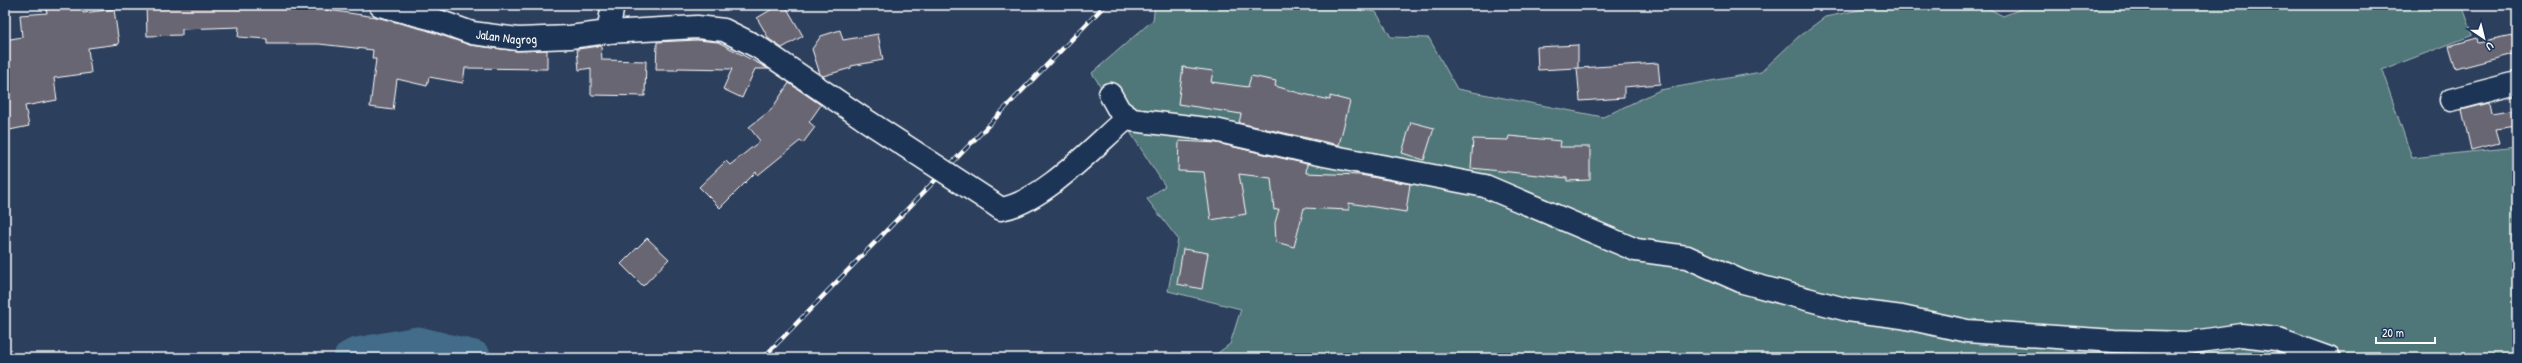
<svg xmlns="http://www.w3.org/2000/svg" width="2522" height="363" font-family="'Patrick Hand',sans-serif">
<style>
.green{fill:#507678;stroke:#a8babc}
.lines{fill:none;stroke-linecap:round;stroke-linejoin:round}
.river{stroke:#426c89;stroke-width:35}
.building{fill:#696673;stroke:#fff}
.minor-casing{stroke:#fff;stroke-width:25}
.minor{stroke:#1d3557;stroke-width:22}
.rail-casing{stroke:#fff;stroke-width:4.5}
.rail{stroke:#1d3557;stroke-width:3;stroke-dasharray:9;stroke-linecap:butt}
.minor-bridge-casing{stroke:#fff;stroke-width:25;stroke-linecap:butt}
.minor-bridge{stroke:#1d3557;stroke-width:22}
.labels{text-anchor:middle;stroke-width:4;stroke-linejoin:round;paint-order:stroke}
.street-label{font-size:13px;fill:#fff;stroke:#1d3557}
</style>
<rect width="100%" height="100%" fill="#2c3f5d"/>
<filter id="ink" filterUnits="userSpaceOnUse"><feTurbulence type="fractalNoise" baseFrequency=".025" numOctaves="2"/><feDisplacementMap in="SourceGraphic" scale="8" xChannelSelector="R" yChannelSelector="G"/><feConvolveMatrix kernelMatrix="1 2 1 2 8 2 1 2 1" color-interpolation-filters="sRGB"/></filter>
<g filter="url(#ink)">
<!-- green -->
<polygon class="green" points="1155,5 1330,5 1376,12 1391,37 1429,38 1457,89 1603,117 1660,90 1761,72 1798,37 1825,17 1884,5 1982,5 2003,16 2031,5 2462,5 2473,35 2382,70 2412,158 2517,147 2517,358 1545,358 1541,354 1535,358 1211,358 1230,344 1241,309 1168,291 1178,239 1147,199 1165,186 1092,73 1153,20"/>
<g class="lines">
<!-- river -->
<polyline class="river" points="351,358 357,355 418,344 474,358"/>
</g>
<!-- building -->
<g class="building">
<polygon points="65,5 82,5 83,13 114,9 119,44 88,48 91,73 54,78 57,100 25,106 29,126 5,131 5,40 22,37 20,15 47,13 46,8"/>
<polygon points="146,5 321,7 321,9 376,17 426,30 470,45 517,51 547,50 547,69 465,68 463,83 429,77 427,86 397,79 393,110 370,107 376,59 372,59 373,50 319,44 267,44 267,39 238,37 239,27 182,29 182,35 147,36"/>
<polygon points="779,5 785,5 803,36 782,48 769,39 757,18"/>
<polygon points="840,30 843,40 878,34 883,60 851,66 851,68 823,76 820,74 812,49 821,36"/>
<polygon points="2517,35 2517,53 2456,69 2449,46 2477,38 2478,43"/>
<polygon points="697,40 718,42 769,69 755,69 742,98 723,89 732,69 678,68 677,70 656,70 657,42"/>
<polygon points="1578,45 1578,68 1658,63 1660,84 1624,87 1624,98 1580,101 1577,68 1538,70 1537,47"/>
<polygon points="601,46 602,60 646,61 645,96 591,95 591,68 579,70 577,49"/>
<polygon points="1183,67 1213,71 1211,82 1248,87 1251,76 1276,81 1275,86 1299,93 1330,100 1330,96 1350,101 1339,145 1239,123 1241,114 1178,104"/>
<polygon points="789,83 821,105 809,122 815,127 803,143 800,141 758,175 756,172 720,208 699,187 726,161 730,165 760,141 749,127 771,110"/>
<polygon points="2489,103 2491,113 2517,109 2517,126 2495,129 2499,143 2471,150 2462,110"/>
<polygon points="1411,122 1434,128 1424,160 1402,153"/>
<polygon points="1509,136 1561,141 1560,147 1590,147 1590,180 1567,181 1567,178 1471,168 1473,139 1508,140"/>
<polygon points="1179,141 1217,143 1307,164 1306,173 1360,175 1410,184 1406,212 1349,203 1349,210 1304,208 1294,247 1276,242 1275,223 1279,209 1274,210 1271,178 1239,174 1246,214 1211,220 1204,172 1178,171"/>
<polygon points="647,238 669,259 643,286 621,264"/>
<polygon points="1183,249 1208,253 1202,289 1177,284"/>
</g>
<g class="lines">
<defs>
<g id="minor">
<path id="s1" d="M380,5L430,18L472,33L518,39L570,37L608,32L613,5"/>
<polyline points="608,32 697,27 724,30 758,47 864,119"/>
<polyline points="1110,94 1119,110 1132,120 1215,130 1319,154 1485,186 1636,250 1687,257 1743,282 1848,310 1902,317 1967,331 2114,341 2187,343 2241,335 2276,339 2329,358"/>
<polyline points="2451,100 2517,83"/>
<path d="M985,198L1001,209C1043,202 1095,145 1128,117"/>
</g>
</defs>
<!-- minor casing -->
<use href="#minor" class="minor-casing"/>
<!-- minor -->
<use href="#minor" class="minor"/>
<defs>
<polyline id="rail" points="763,358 1105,5"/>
</defs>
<!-- rail casing -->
<use href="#rail" class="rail-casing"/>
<!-- rail -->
<use href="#rail" class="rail"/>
<defs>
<polyline id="minor-bridge" points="864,119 985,198"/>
</defs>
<!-- minor-bridge casing -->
<use href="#minor-bridge" class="minor-bridge-casing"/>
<!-- minor-bridge -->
<use href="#minor-bridge" class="minor-bridge"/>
</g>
</g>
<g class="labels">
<!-- street labels -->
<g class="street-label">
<text dy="5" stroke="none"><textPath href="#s1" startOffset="131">Jalan Nagrog</textPath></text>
</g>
</g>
<!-- margin -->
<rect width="2522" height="363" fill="none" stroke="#1d3557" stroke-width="20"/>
<rect x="10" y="10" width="2502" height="343" fill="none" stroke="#fff" stroke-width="1.5" filter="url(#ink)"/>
<!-- north arrow -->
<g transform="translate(2484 38) rotate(145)" stroke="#1d3557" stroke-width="3" paint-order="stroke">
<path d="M0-3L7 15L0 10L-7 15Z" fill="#ffffff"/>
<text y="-6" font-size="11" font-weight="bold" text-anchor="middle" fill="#ffffff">U</text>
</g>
<!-- scale -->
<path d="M2376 337v6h59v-6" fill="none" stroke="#ffffff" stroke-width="2"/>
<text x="2382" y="337" font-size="12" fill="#ffffff" stroke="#1d3557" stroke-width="3" paint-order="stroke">20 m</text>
</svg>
